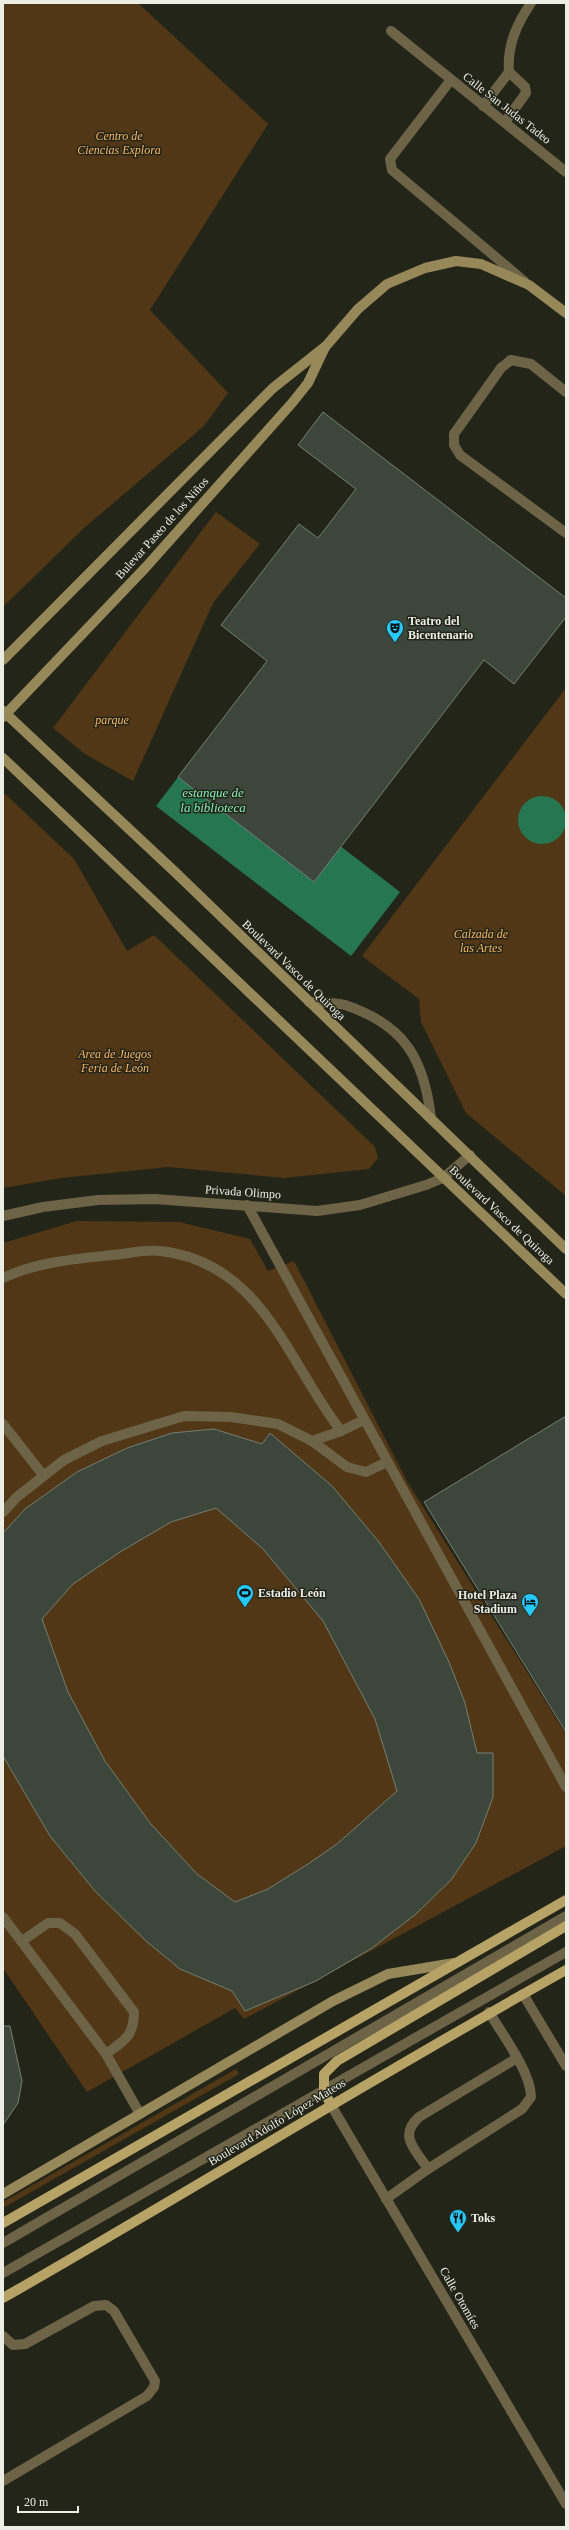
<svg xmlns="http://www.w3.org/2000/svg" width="569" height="2530" font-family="'Times New Roman',serif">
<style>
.green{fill:#513716}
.water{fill:#257651}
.building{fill:#3d463a;stroke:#757f72;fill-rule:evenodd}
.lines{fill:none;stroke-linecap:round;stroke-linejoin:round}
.lane{stroke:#6d6447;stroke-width:10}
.street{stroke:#6d6447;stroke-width:10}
.secondary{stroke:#968859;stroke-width:10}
.primary{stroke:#b7a366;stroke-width:10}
.labels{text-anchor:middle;stroke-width:3;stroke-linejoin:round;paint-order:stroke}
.street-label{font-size:12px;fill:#eceee6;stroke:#242519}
.park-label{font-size:12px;font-style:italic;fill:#f9b561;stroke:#242519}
.poi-label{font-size:12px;font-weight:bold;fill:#eceee6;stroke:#242519;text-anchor:start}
.water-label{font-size:13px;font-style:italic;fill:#81edb5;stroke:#242519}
</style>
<rect width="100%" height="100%" fill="#242519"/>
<!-- green -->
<g class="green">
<polygon points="3,3 138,3 268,124 150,310 228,393 204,426 84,528 3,607"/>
<polygon points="216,512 260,544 213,603 133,781 85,754 53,728"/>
<polygon points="566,688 566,1196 466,1113 421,1022 419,999 362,956"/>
<polygon points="3,792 74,859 127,951 154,935 375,1147 378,1158 369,1169 284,1178 168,1167 61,1178 3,1188"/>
<polygon points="77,1221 179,1222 250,1239 268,1271 294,1261 408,1483 566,1734 566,1846 244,2019 235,2008 87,2092 3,1968 3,1243"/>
<polygon points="236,2069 239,2074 3,2208 3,2202"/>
</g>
<!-- water -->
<g class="water">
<polygon points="205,742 400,892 351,956 156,806"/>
<circle cx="542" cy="820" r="24"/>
</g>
<!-- building -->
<g class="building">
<polygon points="323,412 566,598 566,617 514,684 484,660 314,882 178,777 267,661 221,625 299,524 318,538 356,489 298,445"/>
<polygon points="566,1416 566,1732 424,1502"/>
<path d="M214,1429L262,1444L270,1433L332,1486L379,1542L419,1599L449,1662L465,1703L477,1753H493V1797L476,1843L451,1880L416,1914L372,1948L316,1981L245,2011L232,1991L180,1969L146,1941L95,1891L50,1836L3,1756V1533L25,1509L77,1472L127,1448L172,1433ZM216,1508L263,1549L323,1621L375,1719L397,1791L337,1844L308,1864L268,1889L235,1902L197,1874L150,1823L105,1761L68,1692L42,1619L73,1584L120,1552L171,1522Z"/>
<polygon points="3,2026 10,2026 22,2081 18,2103 3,2125"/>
</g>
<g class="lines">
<!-- lane -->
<g class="lane">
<polyline points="566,392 531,364 511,360 501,368 454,434 454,445 460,455 566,533"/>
<path d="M309,1002C320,1003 334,1002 345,1005C405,1025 424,1059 431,1118"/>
<polyline points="247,1205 566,1787"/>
<polyline points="3,1216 43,1207 98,1200 155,1199 317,1211 360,1205 426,1185 443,1178 470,1155"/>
<path d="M3,1278C37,1262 75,1259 112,1255C127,1254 145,1249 160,1251C262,1262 287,1361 341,1431L364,1420"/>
<polyline points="3,1424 43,1475"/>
<polyline points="312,1441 341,1431"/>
<polyline points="3,1512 17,1497 64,1460 102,1441 184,1416 231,1417 278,1424 312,1441 347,1467 366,1472 387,1462"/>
<polyline points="3,1917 106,2054 140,2114"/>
<path d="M22,1941L48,1923H60L75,1934L134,2012C134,2036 125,2040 106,2054"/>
<path d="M489,2012C502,2034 531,2072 531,2097L522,2109L428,2169C415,2149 398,2136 419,2117L517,2058"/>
<polyline points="386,2199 428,2169"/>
<polyline points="3,2243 566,1916"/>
<polyline points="3,2273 566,1952"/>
<polyline points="3,2336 13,2345 25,2344 94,2306 106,2305 114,2311 155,2381 154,2387 147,2396 3,2481"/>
</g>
<!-- street -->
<g class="street">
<polyline points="391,31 566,172"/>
<polyline points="450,81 390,159 392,170 524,281"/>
<polyline points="483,106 509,72"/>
<path d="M505,122L526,93L525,87L509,72C507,46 516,25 531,3"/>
<polyline points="523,1994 566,2066"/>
<polyline points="331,2105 566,2504"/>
</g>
<!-- secondary -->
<g class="secondary">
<polyline points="3,660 273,388 326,346 358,309 387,284 425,268 456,261 481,264 529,285 566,313"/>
<polyline points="3,711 175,872 566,1249"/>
<polyline points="3,717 146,567 292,403 308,383 325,347"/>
<polyline points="3,758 566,1294"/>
<polyline points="3,2194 333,2001 388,1974 454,1963"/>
</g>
<!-- primary -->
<g class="primary">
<polyline points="331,2105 324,2091 324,2074 337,2061 566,1926"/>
<polyline points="3,2223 566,1900"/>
<path d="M3,2298C192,2190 376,2076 566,1970"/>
</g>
</g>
<!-- icons -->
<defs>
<symbol id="theatre-pin" viewBox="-11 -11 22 30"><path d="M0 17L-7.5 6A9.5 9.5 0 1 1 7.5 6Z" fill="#25c9fe" stroke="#242519"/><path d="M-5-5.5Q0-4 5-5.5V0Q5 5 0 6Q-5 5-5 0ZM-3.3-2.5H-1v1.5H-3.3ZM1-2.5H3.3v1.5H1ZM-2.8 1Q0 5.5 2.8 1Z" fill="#111"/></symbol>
<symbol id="stadium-pin" viewBox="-11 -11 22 30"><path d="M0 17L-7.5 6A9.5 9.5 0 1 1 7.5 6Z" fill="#25c9fe" stroke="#242519"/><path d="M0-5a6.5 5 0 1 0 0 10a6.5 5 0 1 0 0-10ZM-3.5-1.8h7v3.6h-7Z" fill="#111"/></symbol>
<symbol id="hotel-pin" viewBox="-11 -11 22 30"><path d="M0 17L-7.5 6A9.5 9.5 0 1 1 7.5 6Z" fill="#25c9fe" stroke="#242519"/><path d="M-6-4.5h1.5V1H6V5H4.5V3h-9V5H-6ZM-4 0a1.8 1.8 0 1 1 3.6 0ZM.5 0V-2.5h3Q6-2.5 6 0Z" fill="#111"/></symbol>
<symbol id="restaurant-pin" viewBox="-11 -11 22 30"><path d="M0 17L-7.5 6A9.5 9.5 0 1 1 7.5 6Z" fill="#25c9fe" stroke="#242519"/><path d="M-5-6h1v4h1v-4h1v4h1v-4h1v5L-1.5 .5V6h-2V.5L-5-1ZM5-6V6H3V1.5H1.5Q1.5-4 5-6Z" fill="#111"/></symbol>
</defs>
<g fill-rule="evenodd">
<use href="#theatre-pin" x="385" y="618" width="20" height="27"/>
<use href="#stadium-pin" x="235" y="1583" width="20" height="27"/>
<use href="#hotel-pin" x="520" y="1592" width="20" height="27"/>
<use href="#restaurant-pin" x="448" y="2208" width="20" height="27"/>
</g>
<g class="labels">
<!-- street labels -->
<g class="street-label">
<text transform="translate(507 108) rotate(38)" y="4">Calle San Judas Tadeo</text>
<text transform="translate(162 528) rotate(-48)" y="4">Bulevar Paseo de los Niños</text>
<text transform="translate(294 970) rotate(44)" y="4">Boulevard Vasco de Quiroga</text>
<text transform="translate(243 1192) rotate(4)" y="4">Privada Olimpo</text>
<text transform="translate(502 1215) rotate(43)" y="4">Boulevard Vasco de Quiroga</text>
<text transform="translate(277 2122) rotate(-31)" y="4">Boulevard Adolfo López Mateos</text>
<text transform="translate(460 2298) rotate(60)" y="4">Calle Otomíes</text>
</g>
<!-- park labels -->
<g class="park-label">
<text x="119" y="140">Centro de<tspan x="119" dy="14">Ciencias Explora</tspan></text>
<text x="112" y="724">parque</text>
<text x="481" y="938">Calzada de<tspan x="481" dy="14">las Artes</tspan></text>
<text x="115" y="1058">Area de Juegos<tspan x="115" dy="14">Feria de León</tspan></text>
</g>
<!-- poi labels -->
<g class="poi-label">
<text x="408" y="625">Teatro del<tspan x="408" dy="14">Bicentenario</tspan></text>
<text x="258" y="1597">Estadio León</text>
<text x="517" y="1599" text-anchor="end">Hotel Plaza<tspan x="517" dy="14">Stadium</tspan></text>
<text x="471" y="2222">Toks</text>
</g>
<!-- water labels -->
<g class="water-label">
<text x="213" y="797">estanque de<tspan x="213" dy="15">la biblioteca</tspan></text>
</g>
</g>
<!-- border -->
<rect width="569" height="2530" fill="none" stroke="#eceee6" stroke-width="8"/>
<!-- scale -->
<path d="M18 2506v6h60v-6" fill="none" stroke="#eceee6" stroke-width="2"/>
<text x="24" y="2506" font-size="12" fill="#eceee6" stroke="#242519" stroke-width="3" paint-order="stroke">20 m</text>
</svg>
